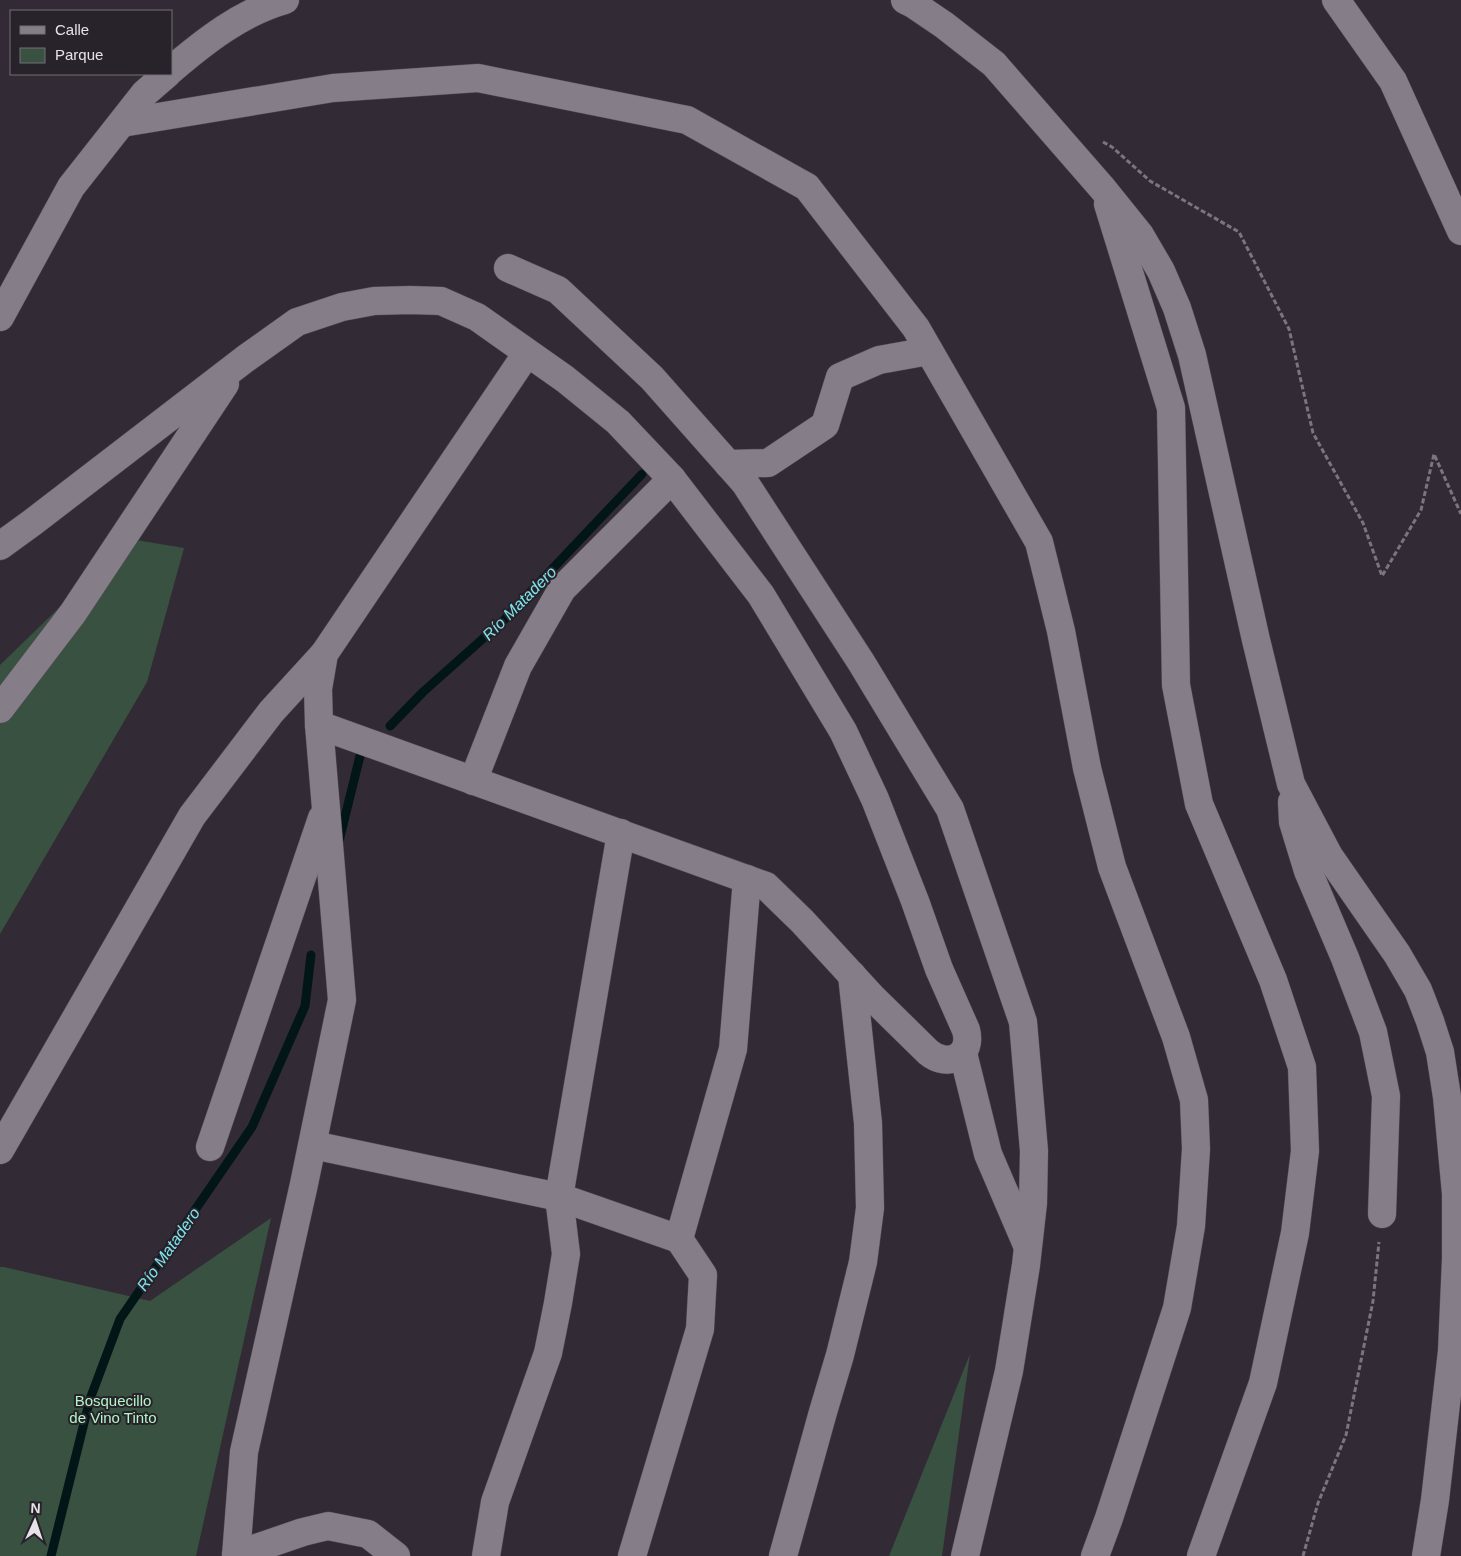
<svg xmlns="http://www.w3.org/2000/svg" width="1461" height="1556" font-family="Helvetica,sans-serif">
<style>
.green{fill:#395140}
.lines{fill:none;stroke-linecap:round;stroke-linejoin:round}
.stream{stroke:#031617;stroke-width:9}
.minor-casing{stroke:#4f4a51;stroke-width:29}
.path{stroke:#7b757d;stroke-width:3;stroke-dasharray:5 2.5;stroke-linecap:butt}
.minor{stroke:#857d88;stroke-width:28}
.labels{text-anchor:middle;stroke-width:4;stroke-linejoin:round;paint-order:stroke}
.park-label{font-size:15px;fill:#b1f7c6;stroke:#28222b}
.water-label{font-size:16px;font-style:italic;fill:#7fe5ec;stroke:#28222b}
</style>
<rect width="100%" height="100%" fill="#322b35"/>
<!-- green -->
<g class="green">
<polygon points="130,539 184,548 147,682 0,934 0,665"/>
<polygon points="271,1218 196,1556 0,1556 0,1267 4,1267 150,1301"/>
<polygon points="970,1354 942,1556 889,1556"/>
</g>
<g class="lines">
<!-- stream -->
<g class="stream">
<polyline points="390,726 423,692 505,619 642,474"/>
<polyline points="339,841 360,756"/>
<polyline points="51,1556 90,1399 120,1319 252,1127 305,1006 311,955"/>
</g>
<defs>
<g id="minor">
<polyline points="905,0 913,4 944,25 994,64 1103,189 1140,235 1161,271 1177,308 1192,355 1256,640 1291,784 1329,856 1397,954 1418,990 1430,1021 1440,1052 1447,1097 1456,1194 1456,1259 1452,1351 1435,1500 1426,1556"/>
<polyline points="1336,0 1393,81 1461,231"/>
<path d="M171,70C205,41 242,12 285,0"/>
<polyline points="122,123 333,88 478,78 687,120 807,187 916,328 1039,542 1061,631 1087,768 1112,867 1176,1037 1194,1100 1196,1149 1191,1226 1177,1308 1109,1518 1095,1556"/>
<polyline points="1108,204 1171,408 1176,685 1199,804 1273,980 1302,1067 1305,1151 1295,1233 1263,1383 1201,1556"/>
<polyline points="508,268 558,290 652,378 745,483 861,662 950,809 1023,1022 1034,1151 1033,1203 1026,1265 1009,1371 965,1556"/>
<polyline points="0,317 71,187 145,93 167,74"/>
<polyline points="728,464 768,463 825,425 840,377 879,360 929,351"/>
<path d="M0,546L33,522L245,359L297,322L342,307L374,301L410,300L441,301L477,317L565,379L618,422L672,479L761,595L843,731L875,799L915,901L939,969L966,1030C973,1056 948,1069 928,1052L872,997L802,921L766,886L319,725"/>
<polyline points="0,709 73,613 225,384"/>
<polyline points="473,781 518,666 562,589 672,479"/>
<polyline points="1292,802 1293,822 1308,871 1345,958 1373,1032 1386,1096 1382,1214"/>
<polyline points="963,1053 988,1154 1027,1245"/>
<polyline points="313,1145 559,1197 679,1239"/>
<polyline points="210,1147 322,818"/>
<polyline points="0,1150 192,816 271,712 324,654"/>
<polyline points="236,1555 303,1532 328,1526 368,1534 396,1556"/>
<polyline points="236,1556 244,1452 304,1184 342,1000 319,725 318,689 324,654 527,353"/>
<polyline points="486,1556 495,1502 548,1353 558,1303 566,1254 559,1197 621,833"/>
<polyline points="632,1556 700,1329 703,1275 679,1239 733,1049 747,879"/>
<polyline points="783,1556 823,1412 840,1355 863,1262 870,1208 868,1123 852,975"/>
</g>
</defs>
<!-- minor casing -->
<use href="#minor" class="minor-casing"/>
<!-- path -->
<g class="path">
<polyline points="1103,142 1112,147 1150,181 1239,232 1289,329 1313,433 1363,523 1382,576 1421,510 1434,454 1461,514"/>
<polyline points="1303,1556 1318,1503 1346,1435 1373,1301 1379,1242"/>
</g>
<!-- minor -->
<use href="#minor" class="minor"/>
</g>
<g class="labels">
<!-- park labels -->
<g class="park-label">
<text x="113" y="1406">Bosquecillo<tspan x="113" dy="17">de Vino Tinto</tspan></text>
</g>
<!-- water labels -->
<g class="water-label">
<text transform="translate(519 603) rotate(-45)" y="6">Río Matadero</text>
<text transform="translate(168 1249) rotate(-55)" y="6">Río Matadero</text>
</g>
</g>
<!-- legend -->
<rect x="10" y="10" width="162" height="65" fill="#28222b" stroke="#746f77"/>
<rect x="20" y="26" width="25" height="8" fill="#857d88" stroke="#746f77"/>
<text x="55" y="35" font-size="15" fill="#e7e2e8">Calle</text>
<rect x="20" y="48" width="25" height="15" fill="#395140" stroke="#746f77"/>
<text x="55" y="60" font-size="15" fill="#e7e2e8">Parque</text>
<!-- north arrow -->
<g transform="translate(35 1521) rotate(3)" stroke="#28222b" stroke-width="4" paint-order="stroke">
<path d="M0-4L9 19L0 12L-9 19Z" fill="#e7e2e8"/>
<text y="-8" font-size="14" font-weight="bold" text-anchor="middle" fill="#e7e2e8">N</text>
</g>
</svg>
